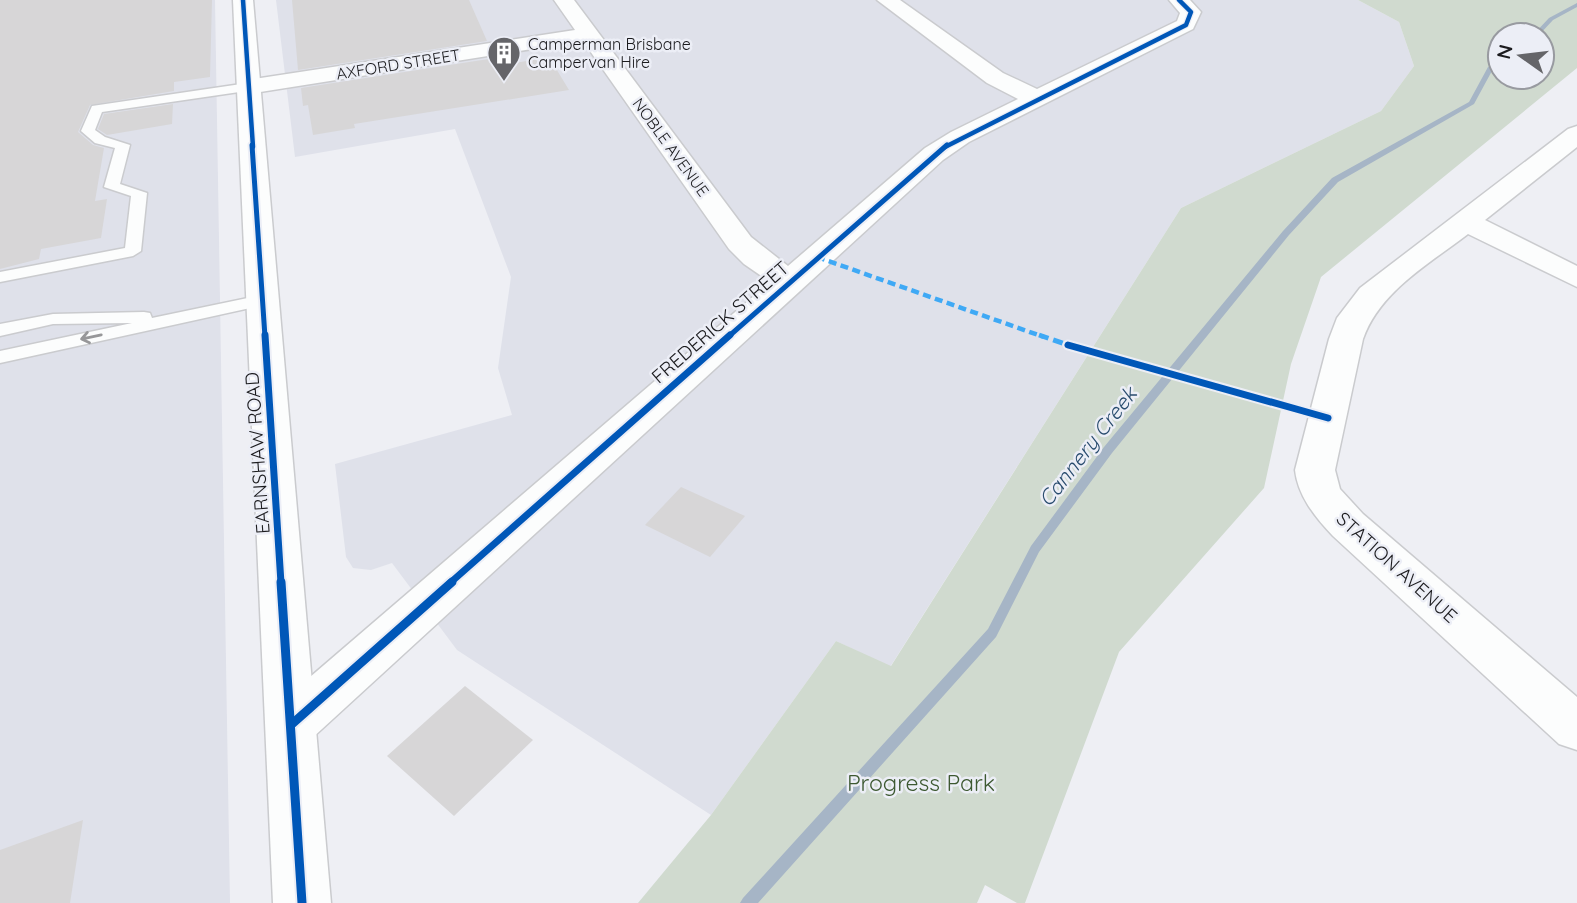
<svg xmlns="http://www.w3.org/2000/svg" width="1577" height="903" font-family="Quicksand,sans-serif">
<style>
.built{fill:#dfe1ea}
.green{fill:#d0dacf;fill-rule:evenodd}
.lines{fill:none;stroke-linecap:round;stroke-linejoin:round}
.stream{fill:#a6b5c6;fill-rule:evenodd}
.building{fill:#d7d6d7}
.lane-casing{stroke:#cacbce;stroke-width:3}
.street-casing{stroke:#cacbce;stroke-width:3}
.secondary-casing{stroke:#cacbce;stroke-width:3}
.lane{fill:#fcfdfd;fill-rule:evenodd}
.street{fill:#fcfdfd;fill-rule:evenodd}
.secondary{fill:#fcfdfd;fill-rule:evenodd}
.quiet-far1{stroke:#3fa9f5;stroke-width:4.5;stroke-dasharray:8 4.5;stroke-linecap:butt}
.quiet{stroke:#3fa9f5;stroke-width:5;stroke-dasharray:10 5;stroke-linecap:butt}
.cycleway-far3-casing{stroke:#eceef6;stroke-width:7}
.cycleway-far2-casing{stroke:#eceef6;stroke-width:9}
.cycleway-far1-casing{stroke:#eceef6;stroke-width:11}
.cycleway-casing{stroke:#eceef6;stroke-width:13}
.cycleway-far3{stroke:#0057b8;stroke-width:4.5}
.cycleway-far2{stroke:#0057b8;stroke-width:5}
.cycleway-far1{stroke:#0057b8;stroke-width:7}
.cycleway{stroke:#0057b8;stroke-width:9}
.oneway{stroke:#979799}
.labels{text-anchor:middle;stroke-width:5;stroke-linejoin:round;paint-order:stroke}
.far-poi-label{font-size:16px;fill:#1b1b1e;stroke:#eceef6;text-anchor:start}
.far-street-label{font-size:16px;fill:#1b1b1e;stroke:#eceef6}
.street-label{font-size:19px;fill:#1b1b1e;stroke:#eceef6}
.water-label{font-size:21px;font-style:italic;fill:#294c6e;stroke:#eceef6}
.near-park-label{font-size:23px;fill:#3d5931;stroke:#eceef6}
</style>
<rect width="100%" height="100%" fill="#eeeff4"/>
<!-- built -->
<g class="built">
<polygon points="0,0 215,0 230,903 0,903"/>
<polygon points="276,0 1358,0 1399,22 1414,66 1381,111 1181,208 890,667 836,641 711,815 457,650 392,563 371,570 353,568 346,557 335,464 512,415 498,368 511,277 455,129 295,157"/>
</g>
<!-- green -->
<path class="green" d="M1358,0H1577V68L1321,277L1291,364L1264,488L1119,652L1025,903H1017L985,885L977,903H638L711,815L836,641L891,666L1181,208L1381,111L1414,66L1399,22ZM1500,35H1542V77H1500Z"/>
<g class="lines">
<!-- stream -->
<g class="stream">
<polygon points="1577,3 1577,7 1553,20 1539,35 1533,35 1549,18"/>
<polygon points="1500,59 1500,64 1493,69 1474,104 1338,182 1289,235 1112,453 1039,552 996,637 758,903 740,903 743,898 988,629 1031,546 1104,447 1283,231 1332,178 1469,102 1488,67"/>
</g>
</g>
<!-- building -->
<g class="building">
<polygon points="0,0 212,0 210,77 174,82 174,91 90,105 78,132 93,145 104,148 95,201 107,199 101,238 41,249 39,259 0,269"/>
<polygon points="292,0 469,0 487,41 298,70"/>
<polygon points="549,57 569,90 354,124 355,128 313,135 308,105 303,106 301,88 495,58 498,66"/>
<polygon points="173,104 172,124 107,135 98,129 104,114"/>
<polygon points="681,487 745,516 710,557 645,525"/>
<polygon points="465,686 533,740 454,816 387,756"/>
<polygon points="83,820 70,903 0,903 0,850"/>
</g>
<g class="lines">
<defs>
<g id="lane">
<polygon points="248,83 253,84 253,90 102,112 95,130 105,137 130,145 120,184 147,193 141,251 133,256 0,282 0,272 125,248 131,196 104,187 115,148 95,143 81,131 92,106"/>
<polygon points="262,295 268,296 271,300 268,304 0,363 0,351 132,323 53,324 0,336 0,324 53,314 144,312 150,313 152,318"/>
</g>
<g id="street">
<polygon points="554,0 574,0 751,237 788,266 925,148 951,132 1018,99 987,83 877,0 900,0 1003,73 1037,89 1177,21 1180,13 1169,0 1190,0 1201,12 1193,29 969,142 943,160 310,740 292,746 274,740 267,724 274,708 770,282 744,264 729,249 583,41 248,94 240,92 236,87 240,82 248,80 575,30"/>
<path d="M1577,126V147L1485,220L1577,266V287L1468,234C1429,264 1380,291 1363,339L1335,470L1340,489L1363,514L1577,697V750L1559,744L1333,536C1315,517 1298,496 1295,470L1329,339L1337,318L1360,288L1568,129Z"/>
</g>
<polygon id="secondary" points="233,0 253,0 331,903 273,903"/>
</defs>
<!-- lane casing -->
<use href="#lane" class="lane-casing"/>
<!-- street casing -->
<use href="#street" class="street-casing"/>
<!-- secondary casing -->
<use href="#secondary" class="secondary-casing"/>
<!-- lane -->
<use href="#lane" class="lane"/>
<!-- street -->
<use href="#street" class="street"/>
<!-- secondary -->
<use href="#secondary" class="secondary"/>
<!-- quiet-far1 -->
<polyline class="quiet-far1" points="817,257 1044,337"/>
<!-- quiet -->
<polyline class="quiet" points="1039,335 1068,345"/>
<defs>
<g id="cycleway-far3">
<polyline points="243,0 253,147"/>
<polyline points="945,147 1186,25 1191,12 1179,0"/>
</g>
<g id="cycleway-far2">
<polyline points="252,145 265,337"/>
<polyline points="728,337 947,145"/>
</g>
<g id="cycleway-far1">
<polyline points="265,335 281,583"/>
<polyline points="1068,345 1328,418"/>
<polyline points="450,583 730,335"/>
</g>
<g id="cycleway">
<polyline points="281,582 302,903"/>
<polyline points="292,724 452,582"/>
</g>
</defs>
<!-- cycleway-far3 casing -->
<use href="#cycleway-far3" class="cycleway-far3-casing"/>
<!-- cycleway-far2 casing -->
<use href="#cycleway-far2" class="cycleway-far2-casing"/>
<!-- cycleway-far1 casing -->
<use href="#cycleway-far1" class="cycleway-far1-casing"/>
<!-- cycleway casing -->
<use href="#cycleway" class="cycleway-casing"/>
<!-- cycleway-far3 -->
<use href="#cycleway-far3" class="cycleway-far3"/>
<!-- cycleway-far2 -->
<use href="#cycleway-far2" class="cycleway-far2"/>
<!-- cycleway-far1 -->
<use href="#cycleway-far1" class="cycleway-far1"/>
<!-- cycleway -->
<use href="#cycleway" class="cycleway"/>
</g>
<!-- one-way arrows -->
<defs><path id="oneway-shaft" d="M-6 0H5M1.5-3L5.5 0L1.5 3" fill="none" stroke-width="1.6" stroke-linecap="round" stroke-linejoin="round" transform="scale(1.75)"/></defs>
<use class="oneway" href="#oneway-shaft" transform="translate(91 337) rotate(168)"/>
<!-- icons -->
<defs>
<symbol id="building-pin" viewBox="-11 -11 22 30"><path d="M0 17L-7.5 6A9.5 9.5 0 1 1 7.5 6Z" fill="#656569" stroke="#eceef6"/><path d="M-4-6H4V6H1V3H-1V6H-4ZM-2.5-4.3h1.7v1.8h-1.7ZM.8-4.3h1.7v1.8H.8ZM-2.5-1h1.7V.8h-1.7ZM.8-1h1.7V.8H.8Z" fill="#fff"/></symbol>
</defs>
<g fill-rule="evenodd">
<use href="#building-pin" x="485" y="34" width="38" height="52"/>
</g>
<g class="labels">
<!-- far-poi labels -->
<g class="far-poi-label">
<text x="528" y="50">Camperman Brisbane<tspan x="528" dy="18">Campervan Hire</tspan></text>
</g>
<!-- far-street labels -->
<g class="far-street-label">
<text transform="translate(398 64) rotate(-9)" y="6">AXFORD STREET</text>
<text transform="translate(671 147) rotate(54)" y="6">NOBLE AVENUE</text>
</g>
<!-- street labels -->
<g class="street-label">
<text transform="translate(720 322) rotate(-41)" y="7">FREDERICK STREET</text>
<text transform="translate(257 453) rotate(-94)" y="7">EARNSHAW ROAD</text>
<text transform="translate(1397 567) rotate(42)" y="7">STATION AVENUE</text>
</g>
<!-- water labels -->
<g class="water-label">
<text transform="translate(1088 447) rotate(-52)" y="7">Cannery Creek</text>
</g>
<!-- near-park labels -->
<g class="near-park-label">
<text x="921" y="791">Progress Park</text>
</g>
</g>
<!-- north arrow -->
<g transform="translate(1521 56) rotate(284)"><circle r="33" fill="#eceef6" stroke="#989aa0" stroke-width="2"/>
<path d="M0-5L12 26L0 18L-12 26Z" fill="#656569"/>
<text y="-10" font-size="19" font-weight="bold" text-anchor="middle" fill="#1b1b1e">N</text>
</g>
</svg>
